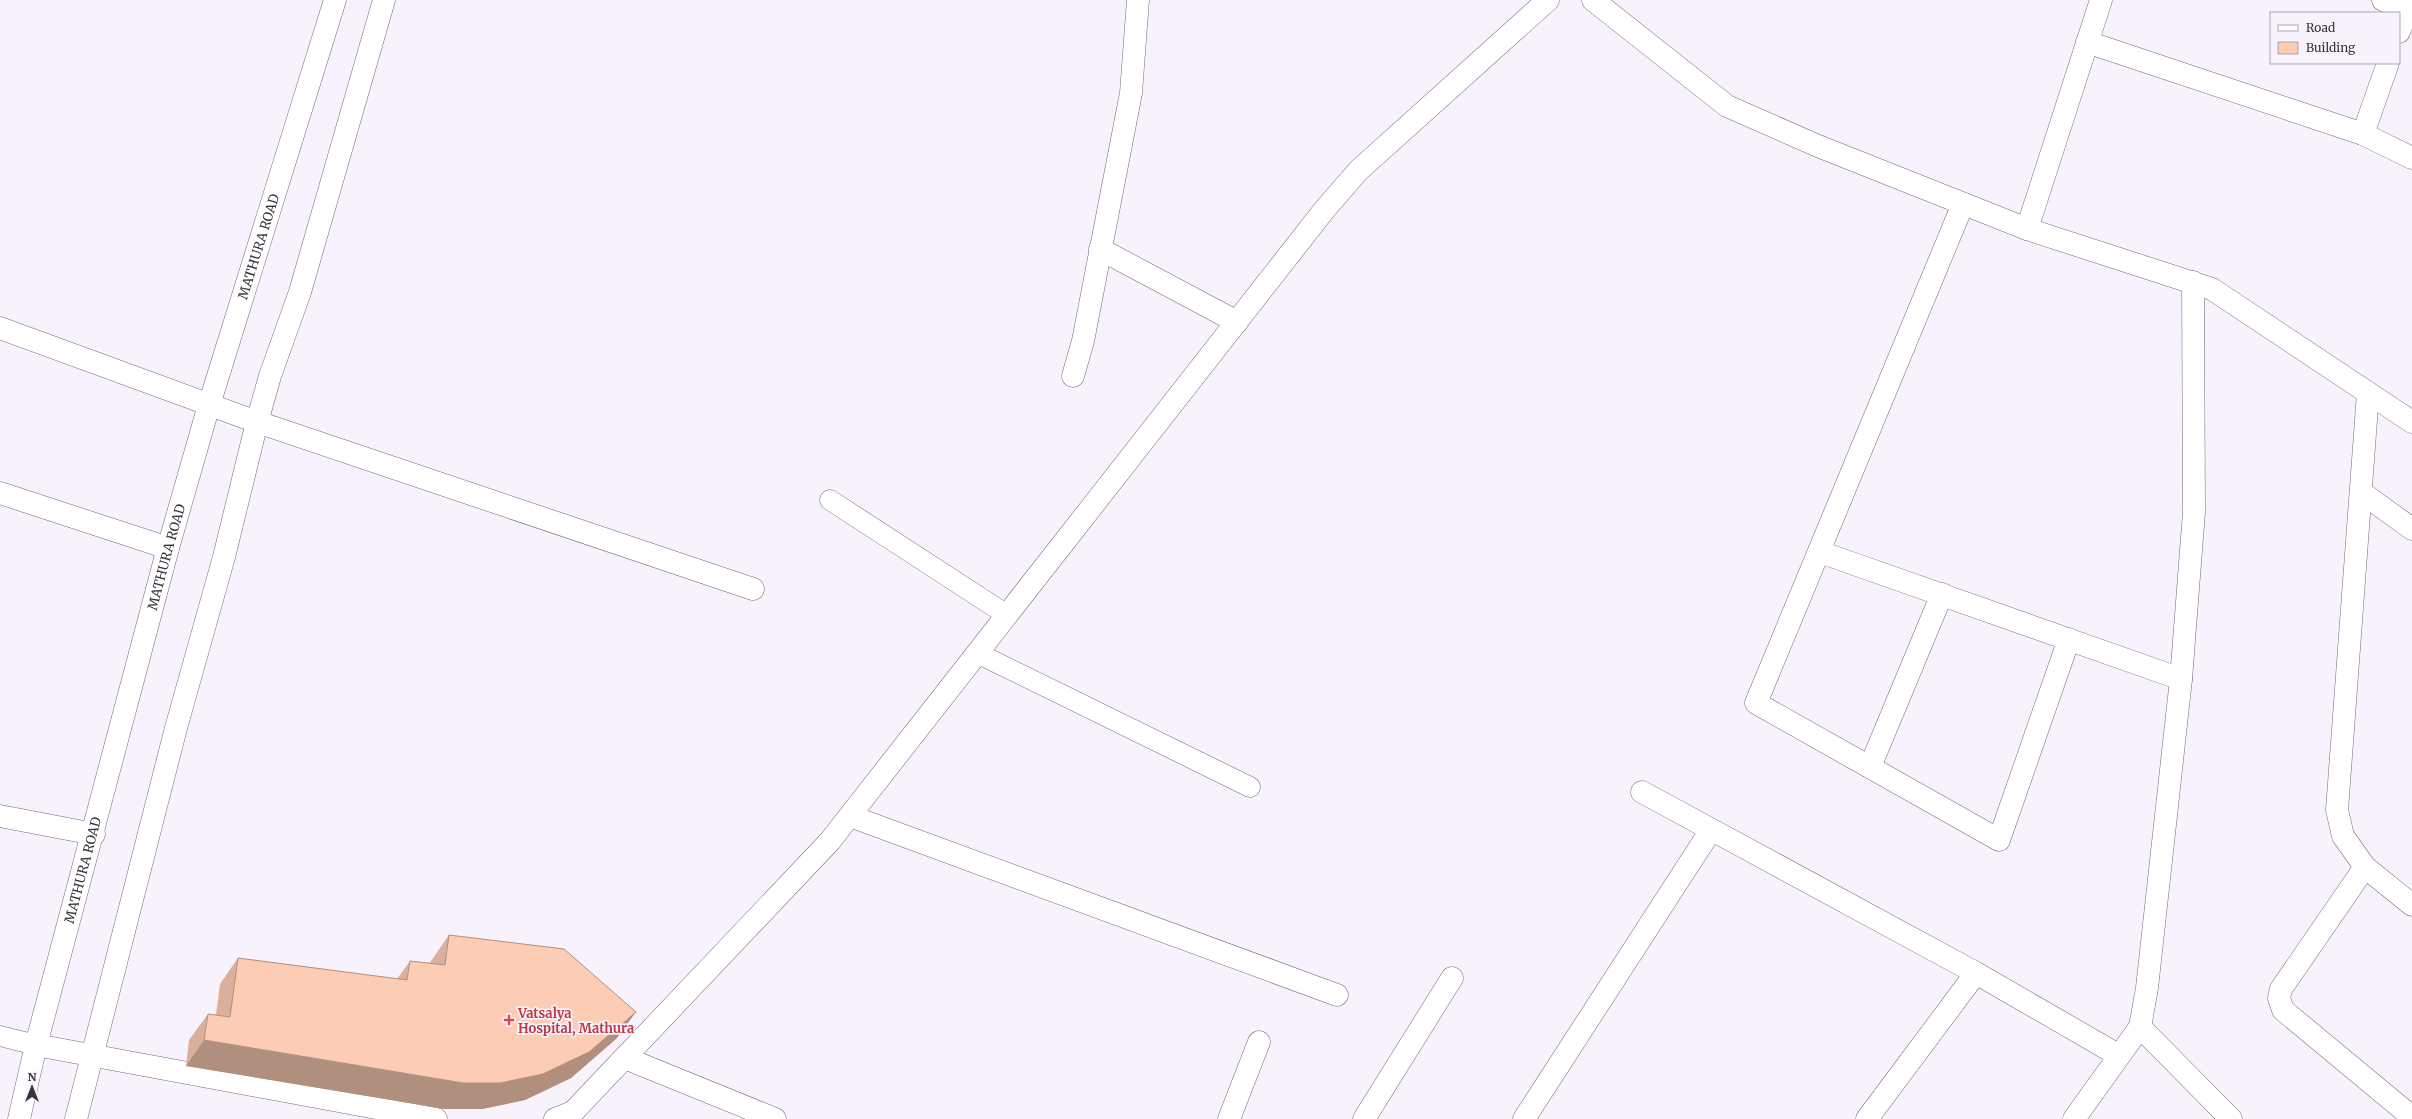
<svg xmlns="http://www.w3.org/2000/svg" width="2412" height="1119" font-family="Merriweather,serif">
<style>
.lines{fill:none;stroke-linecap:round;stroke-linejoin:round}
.lane-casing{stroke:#75697e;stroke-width:21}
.street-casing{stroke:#75697e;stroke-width:23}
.secondary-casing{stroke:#75697e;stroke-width:23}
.lane{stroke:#fff;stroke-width:20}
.street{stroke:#fff;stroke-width:22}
.secondary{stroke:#fff;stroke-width:22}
.wall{fill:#daaf9b}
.shaded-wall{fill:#b18f7e}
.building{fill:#fdccb4;stroke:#b18f7e}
.health-dot{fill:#e0444e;stroke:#f8f2fc;stroke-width:1.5}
.labels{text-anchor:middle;stroke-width:3.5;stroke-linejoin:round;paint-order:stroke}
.street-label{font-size:13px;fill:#37323b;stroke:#f8f2fc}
.health-label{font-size:13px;font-weight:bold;fill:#be3a42;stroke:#f8f2fc;text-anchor:start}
</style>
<rect width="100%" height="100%" fill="#f8f2fc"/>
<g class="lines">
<defs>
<g id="lane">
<polyline points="830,500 1007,615"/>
<polyline points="977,653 1250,787"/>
<polyline points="0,1036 36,1045"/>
</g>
<g id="street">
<polyline points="1593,0 1727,106 1818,146 2027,229 2212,289 2412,422"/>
<polyline points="2383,0 2412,11"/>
<polyline points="2399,32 2411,0"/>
<polyline points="2087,42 2363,134 2412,158"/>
<polyline points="2363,134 2388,63"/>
<polyline points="1963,204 1756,703 1999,840 2069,639"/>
<polyline points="2027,229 2101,0"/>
<polyline points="1100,249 1237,322"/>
<polyline points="0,328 257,422 753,589"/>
<polyline points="1073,376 1083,341 1131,93 1138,0"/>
<polyline points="2368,393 2337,810 2343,836 2365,867 2412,905"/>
<polyline points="2361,492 2412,529"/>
<polyline points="0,493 168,548"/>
<polyline points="1820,552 2181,679"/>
<polyline points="1870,767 1942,594"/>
<polyline points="1642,792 1976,973 2118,1055"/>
<polyline points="0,816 94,834"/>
<polyline points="850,816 1337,995"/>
<polyline points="2365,867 2281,989 2279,998 2283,1010 2412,1117"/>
<polyline points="2140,1027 2231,1119"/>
<polyline points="36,1045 436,1119"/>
<polyline points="625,1058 775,1119"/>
<polyline points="555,1119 573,1112 830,841 1325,209 1359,170 1548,0"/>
<polyline points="1229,1119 1259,1042"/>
<polyline points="1364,1119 1452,978"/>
<polyline points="1524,1119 1711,830"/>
<polyline points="1867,1119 1976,973"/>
<polyline points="2074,1119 2140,1027 2147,988 2181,679 2194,512 2193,282"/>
</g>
<g id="secondary">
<path id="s1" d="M19,1119L36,1045L168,548L209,405L335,0"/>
<polyline points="76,1119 176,728 224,557 257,422 270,376 300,292 384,0"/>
</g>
</defs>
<!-- lane casing -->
<use href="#lane" class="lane-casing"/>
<!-- street casing -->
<use href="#street" class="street-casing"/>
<!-- secondary casing -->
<use href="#secondary" class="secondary-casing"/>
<!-- lane -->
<use href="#lane" class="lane"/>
<!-- street -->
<use href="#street" class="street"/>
<!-- secondary -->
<use href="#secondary" class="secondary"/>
</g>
<!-- wall -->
<polygon class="wall" points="449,935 617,1038 571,1078 525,1100 482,1109 445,1109 186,1066 189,1040 208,1014 216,1015 220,984 238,958 397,979 410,961 430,963 431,961"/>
<!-- shaded-wall -->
<polygon class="shaded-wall" points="636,1012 617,1038 571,1078 525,1100 482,1109 445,1109 186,1066 204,1040"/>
<!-- building -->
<polygon class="building" points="449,935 564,949 636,1012 589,1052 543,1074 500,1083 463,1083 204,1040 208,1014 230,1017 238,958 407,980 410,961 445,965"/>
<!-- markers -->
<path class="health-dot" d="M507 1014h4v4h4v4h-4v4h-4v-4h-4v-4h4z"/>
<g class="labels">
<!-- street labels -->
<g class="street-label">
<text dy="5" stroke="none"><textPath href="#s1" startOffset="905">MATHURA ROAD</textPath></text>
<text dy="5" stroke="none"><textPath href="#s1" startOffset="581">MATHURA ROAD</textPath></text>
<text dy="5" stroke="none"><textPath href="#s1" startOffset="257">MATHURA ROAD</textPath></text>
</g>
<!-- health labels -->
<g class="health-label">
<text x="518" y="1018">Vatsalya<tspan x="518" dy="15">Hospital, Mathura</tspan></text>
</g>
</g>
<!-- legend -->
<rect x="2270" y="12" width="130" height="52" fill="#f8f2fc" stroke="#aba5af"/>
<rect x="2278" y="25" width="20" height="6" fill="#ffffff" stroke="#aba5af"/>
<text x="2306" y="32" font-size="12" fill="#37323b">Road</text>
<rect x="2278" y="42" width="20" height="12" fill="#fdccb4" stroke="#aba5af"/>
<text x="2306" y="52" font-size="12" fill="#37323b">Building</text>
<!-- north arrow -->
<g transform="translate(32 1087)" stroke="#f8f2fc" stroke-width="3" paint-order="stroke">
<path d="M0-3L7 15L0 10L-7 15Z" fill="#37323b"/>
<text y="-6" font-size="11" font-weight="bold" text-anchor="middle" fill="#37323b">N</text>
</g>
</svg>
